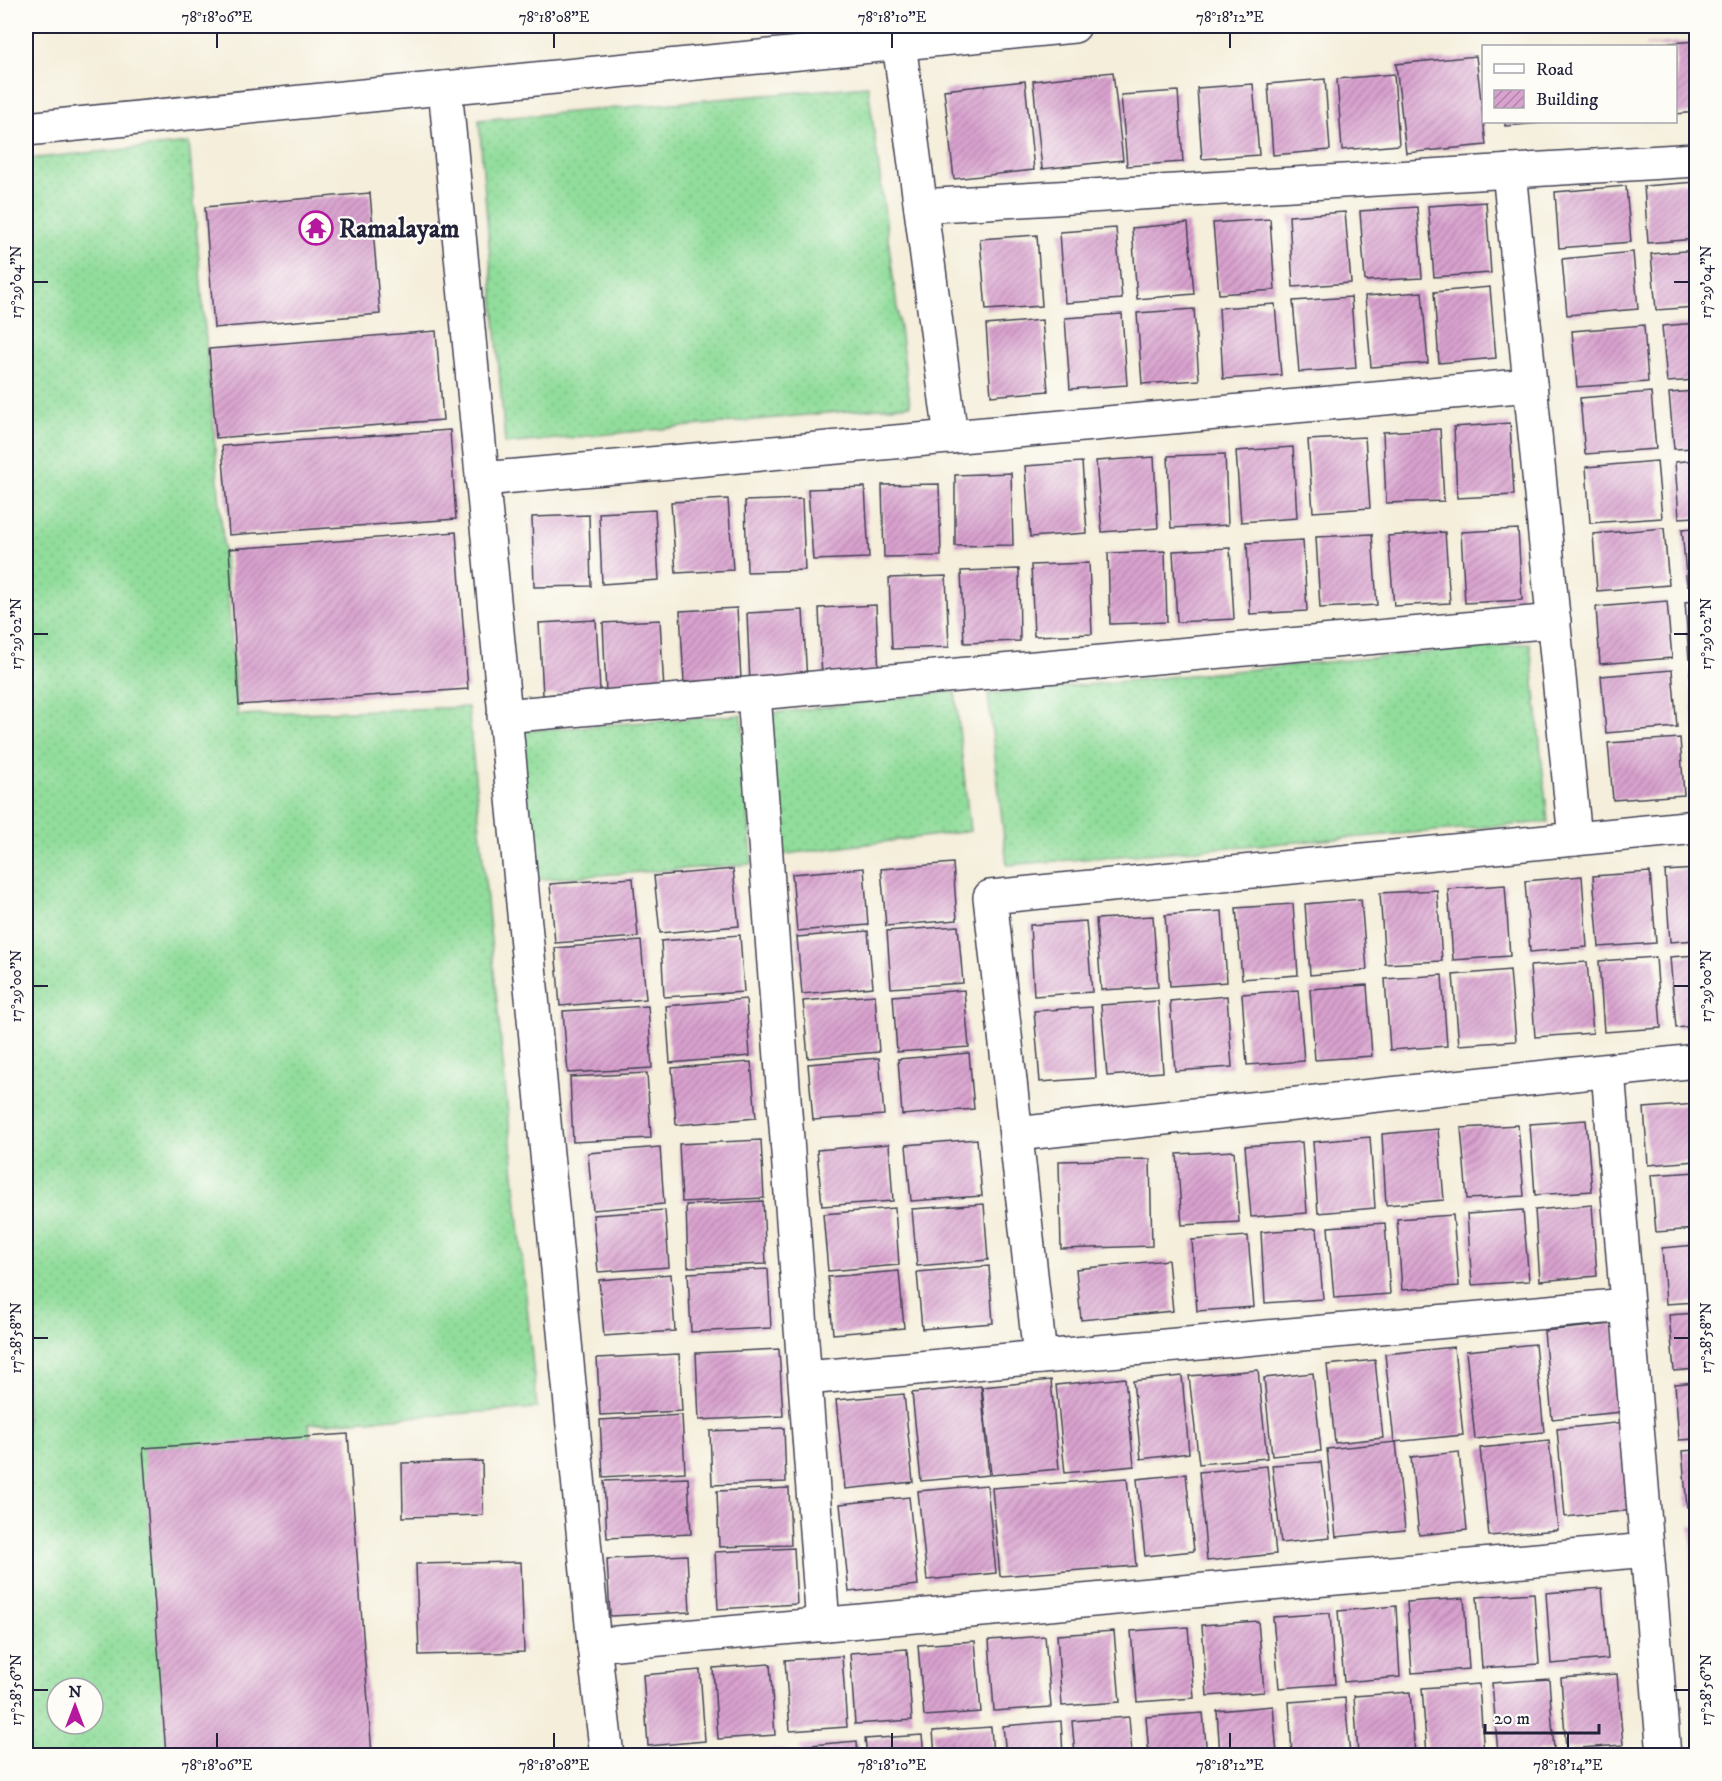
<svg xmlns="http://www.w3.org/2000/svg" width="1722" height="1781" font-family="'IM FELL DW Pica',serif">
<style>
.grass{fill:url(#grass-dots);stroke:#5a806b;stroke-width:1.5;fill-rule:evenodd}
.building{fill:url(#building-hatch)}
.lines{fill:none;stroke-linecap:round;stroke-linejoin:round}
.street-casing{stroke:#424153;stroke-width:36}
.secondary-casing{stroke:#424153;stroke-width:36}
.street{stroke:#fff;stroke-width:33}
.secondary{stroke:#fff;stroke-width:33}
.ticks{fill:none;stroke:#22223b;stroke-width:2}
.labels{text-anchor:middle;stroke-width:4.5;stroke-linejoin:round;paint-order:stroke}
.poi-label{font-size:26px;font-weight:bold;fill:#22223b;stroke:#fdfcf7;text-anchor:start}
.neatline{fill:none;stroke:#22223b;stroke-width:2}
.ticks-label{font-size:15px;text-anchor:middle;fill:#22223b}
</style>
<defs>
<pattern id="grass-dots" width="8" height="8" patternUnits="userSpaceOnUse" patternTransform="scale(1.5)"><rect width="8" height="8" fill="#91dd9b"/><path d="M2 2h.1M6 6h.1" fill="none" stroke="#7dbd86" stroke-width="1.8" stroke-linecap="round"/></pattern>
<pattern id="building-hatch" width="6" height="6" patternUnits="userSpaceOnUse" patternTransform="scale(1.5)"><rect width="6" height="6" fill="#d9a2cf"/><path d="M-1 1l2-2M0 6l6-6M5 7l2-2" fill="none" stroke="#b084a9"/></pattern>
</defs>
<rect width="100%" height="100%" fill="#fdfcf7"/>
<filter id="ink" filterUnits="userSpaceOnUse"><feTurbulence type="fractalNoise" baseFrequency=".0167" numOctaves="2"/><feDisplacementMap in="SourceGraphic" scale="12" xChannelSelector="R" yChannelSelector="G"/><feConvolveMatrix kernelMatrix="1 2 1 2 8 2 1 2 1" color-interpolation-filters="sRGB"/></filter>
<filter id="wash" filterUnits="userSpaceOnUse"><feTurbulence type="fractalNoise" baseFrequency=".008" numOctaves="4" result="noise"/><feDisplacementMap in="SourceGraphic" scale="24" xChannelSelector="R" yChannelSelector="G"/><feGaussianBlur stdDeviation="1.35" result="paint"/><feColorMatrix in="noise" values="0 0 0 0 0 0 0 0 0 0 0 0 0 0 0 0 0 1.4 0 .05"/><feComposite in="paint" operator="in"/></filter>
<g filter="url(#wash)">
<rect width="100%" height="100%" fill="#f4eeda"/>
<!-- grass -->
<g class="grass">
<polygon points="868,86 910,405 505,444 479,120"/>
<path d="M189,143L238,715L468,707L537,1408L309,1424L343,1755L26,1756V159ZM57,1688H93V1724H57Z"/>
<polygon points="1530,643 1548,822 1007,865 988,694"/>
<polygon points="955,691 970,831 779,855 766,714"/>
<polygon points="742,715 752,864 531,880 521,731"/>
</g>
<g id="blocks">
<!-- building -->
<g class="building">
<polygon points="1696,41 1696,112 1676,114 1676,46 1645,46 1645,45"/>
<polygon points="1476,56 1486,145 1406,153 1396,64"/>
<polygon points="1113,72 1123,160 1042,169 1033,81"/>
<polygon points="1394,74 1399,145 1342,150 1337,79"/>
<polygon points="1325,79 1330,150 1273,155 1268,84"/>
<polygon points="1025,81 1034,170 954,179 944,90"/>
<polygon points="1253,84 1259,155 1202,159 1197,88"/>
<polygon points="1178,91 1183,162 1127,166 1121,95"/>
<polygon points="1505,122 1541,122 1541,123 1505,126"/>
<polygon points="1696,182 1696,239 1648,243 1644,186"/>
<polygon points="1626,186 1631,242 1559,248 1555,192"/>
<polygon points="370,193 380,314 214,328 205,207"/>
<polygon points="1486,202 1491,273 1434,277 1428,206"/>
<polygon points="1417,207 1422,278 1365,281 1360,211"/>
<polygon points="1345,212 1351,283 1293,287 1289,216"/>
<polygon points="1270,219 1275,290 1219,294 1213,223"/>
<polygon points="1188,223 1194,294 1137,299 1132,228"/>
<polygon points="1116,228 1122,299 1065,303 1060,232"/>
<polygon points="1037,235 1042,306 986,310 980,239"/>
<polygon points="1696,250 1696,307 1656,310 1651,254"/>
<polygon points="1633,252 1638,309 1567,315 1562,259"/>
<polygon points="1490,287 1496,358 1439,363 1434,292"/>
<polygon points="1422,292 1428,363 1371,367 1365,296"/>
<polygon points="1351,297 1356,368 1299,372 1293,301"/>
<polygon points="1275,304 1281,375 1223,379 1219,308"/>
<polygon points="1194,309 1199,380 1142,384 1137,313"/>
<polygon points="1122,314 1127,385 1070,389 1065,318"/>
<polygon points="1042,320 1048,391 991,396 986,325"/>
<polygon points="1696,323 1696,380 1667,382 1662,326"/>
<polygon points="1644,325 1648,382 1577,387 1572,331"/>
<polygon points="436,331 443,420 216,438 209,349"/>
<polygon points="1696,391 1696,448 1674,449 1669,393"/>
<polygon points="1651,392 1656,449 1585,454 1580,398"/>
<polygon points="1510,423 1514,495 1457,498 1454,427"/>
<polygon points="1440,429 1444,501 1386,503 1383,432"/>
<polygon points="450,430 456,519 229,535 222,446"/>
<polygon points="1365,437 1370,508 1313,512 1308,440"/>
<polygon points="1293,447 1297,518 1241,522 1236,451"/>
<polygon points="1225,454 1228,525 1171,528 1168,456"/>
<polygon points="1154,457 1158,528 1102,532 1096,461"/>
<polygon points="1696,460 1696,517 1679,518 1675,462"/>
<polygon points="1657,461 1662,518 1590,523 1586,467"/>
<polygon points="1082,462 1087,533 1030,537 1025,466"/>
<polygon points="1011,473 1013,545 955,546 955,475"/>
<polygon points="939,484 941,556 884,557 882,485"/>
<polygon points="865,487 869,558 813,560 808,489"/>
<polygon points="728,499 733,570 676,573 671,502"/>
<polygon points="802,499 805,570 747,572 745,501"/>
<polygon points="655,510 659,580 602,584 599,513"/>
<polygon points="589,515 591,586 534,587 532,517"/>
<polygon points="1664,528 1669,585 1597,591 1593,534"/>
<polygon points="1696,528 1696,585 1687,586 1682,529"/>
<polygon points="1518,529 1522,600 1465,603 1461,532"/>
<polygon points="456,532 468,689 239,705 229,549"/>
<polygon points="1445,532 1450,603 1394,606 1388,536"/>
<polygon points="1372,534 1377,605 1320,608 1316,537"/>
<polygon points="1303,540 1307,611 1250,614 1247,543"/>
<polygon points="1230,548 1234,619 1177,622 1173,551"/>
<polygon points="1165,551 1167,622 1110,624 1108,553"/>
<polygon points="1089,563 1092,634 1034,636 1031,565"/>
<polygon points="1019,569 1020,641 964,643 961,571"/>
<polygon points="946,576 949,647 892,649 889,578"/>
<polygon points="1667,601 1672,658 1600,664 1596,607"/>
<polygon points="1696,601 1696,658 1689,659 1685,602"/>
<polygon points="876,605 879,676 822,679 819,608"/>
<polygon points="737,608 741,679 684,682 680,611"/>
<polygon points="803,610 807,682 750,684 747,613"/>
<polygon points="596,620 600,691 543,695 539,623"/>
<polygon points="660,620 664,691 606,694 603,623"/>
<polygon points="1672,670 1677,727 1606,733 1601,676"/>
<polygon points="1696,671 1696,730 1695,730 1690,672"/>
<polygon points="1680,738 1684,795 1613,800 1608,743"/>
<polygon points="953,863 957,920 886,926 881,869"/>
<polygon points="864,868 868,925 797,931 792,874"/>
<polygon points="733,869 739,926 660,933 654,876"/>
<polygon points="1696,869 1696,940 1670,942 1665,871"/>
<polygon points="1650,872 1656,943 1599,947 1593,876"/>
<polygon points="1582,876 1587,947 1530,952 1525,881"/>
<polygon points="633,878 638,937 555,943 550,884"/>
<polygon points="1505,885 1510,956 1453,960 1448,889"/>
<polygon points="1437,890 1442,961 1385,964 1380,893"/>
<polygon points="1361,899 1367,970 1310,975 1305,904"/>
<polygon points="1293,904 1298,975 1242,979 1236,908"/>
<polygon points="1222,911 1227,982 1170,986 1165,915"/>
<polygon points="1153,916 1158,987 1101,990 1096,919"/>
<polygon points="1086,921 1092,992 1034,996 1030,925"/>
<polygon points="958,926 963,983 891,988 887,931"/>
<polygon points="868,931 873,987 802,994 797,937"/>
<polygon points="740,935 744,992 664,997 661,941"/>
<polygon points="641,941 646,999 560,1006 555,948"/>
<polygon points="1696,955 1696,1026 1676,1028 1670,957"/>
<polygon points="1656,957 1661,1028 1604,1032 1599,961"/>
<polygon points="1587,962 1593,1033 1535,1037 1530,966"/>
<polygon points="1510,970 1516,1041 1459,1045 1453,975"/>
<polygon points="1442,975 1447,1046 1390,1050 1385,979"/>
<polygon points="1367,985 1372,1056 1315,1060 1310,989"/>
<polygon points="964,990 969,1047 897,1052 893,996"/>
<polygon points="1298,990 1304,1061 1247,1065 1242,994"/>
<polygon points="875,995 879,1052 808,1058 803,1001"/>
<polygon points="1227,996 1232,1067 1175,1071 1170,1001"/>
<polygon points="746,999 750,1056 670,1063 666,1006"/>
<polygon points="1158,1001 1163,1072 1107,1076 1101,1005"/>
<polygon points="648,1006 652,1068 568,1073 563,1011"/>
<polygon points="1092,1007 1096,1078 1040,1082 1034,1011"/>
<polygon points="969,1053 974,1109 902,1115 898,1059"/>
<polygon points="879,1058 884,1115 813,1120 808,1064"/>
<polygon points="751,1062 756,1118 676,1125 672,1068"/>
<polygon points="647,1073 651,1138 573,1142 570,1077"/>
<polygon points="1696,1104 1696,1161 1648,1165 1644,1108"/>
<polygon points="1586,1120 1592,1191 1535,1195 1530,1124"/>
<polygon points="1518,1125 1524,1196 1467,1199 1461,1128"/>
<polygon points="1438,1129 1444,1200 1386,1205 1382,1134"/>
<polygon points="1370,1137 1375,1208 1318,1213 1313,1142"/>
<polygon points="977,1139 982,1196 911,1201 906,1145"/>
<polygon points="761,1140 764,1198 682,1202 679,1144"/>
<polygon points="1302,1142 1307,1213 1251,1217 1245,1146"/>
<polygon points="889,1144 893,1201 822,1206 817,1150"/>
<polygon points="660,1147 664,1204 593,1210 588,1153"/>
<polygon points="1234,1151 1239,1222 1182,1225 1177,1154"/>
<polygon points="1150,1159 1152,1246 1061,1249 1059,1161"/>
<polygon points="1696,1172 1696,1229 1656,1232 1651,1175"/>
<polygon points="763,1201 766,1264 688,1267 686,1205"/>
<polygon points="984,1204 988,1260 917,1266 912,1209"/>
<polygon points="1592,1205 1597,1276 1540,1281 1535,1210"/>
<polygon points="895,1208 899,1265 828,1271 823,1214"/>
<polygon points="665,1210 669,1267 598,1272 593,1215"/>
<polygon points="1523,1210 1529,1281 1472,1285 1467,1214"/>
<polygon points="1453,1215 1459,1286 1402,1290 1397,1219"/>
<polygon points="1385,1223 1390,1294 1334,1298 1328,1227"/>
<polygon points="1317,1228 1323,1299 1265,1303 1261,1232"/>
<polygon points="1248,1236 1254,1307 1197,1311 1192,1240"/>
<polygon points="1696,1245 1696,1302 1666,1304 1662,1248"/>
<polygon points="1168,1260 1173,1311 1081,1320 1076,1269"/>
<polygon points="989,1266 993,1323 922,1329 917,1272"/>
<polygon points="768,1269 771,1328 691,1332 688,1273"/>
<polygon points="899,1271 904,1328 833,1334 828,1277"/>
<polygon points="671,1274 675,1331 604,1336 599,1280"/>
<polygon points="1696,1313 1696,1369 1674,1371 1669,1315"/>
<polygon points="1613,1324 1621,1412 1552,1419 1544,1331"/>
<polygon points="1535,1344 1544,1432 1475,1439 1466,1351"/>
<polygon points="1454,1347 1463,1435 1394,1442 1385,1354"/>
<polygon points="779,1349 783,1416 699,1420 696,1353"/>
<polygon points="679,1354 682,1411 600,1415 597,1358"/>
<polygon points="1375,1360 1383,1438 1335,1443 1327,1365"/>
<polygon points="1258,1370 1267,1458 1199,1464 1189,1376"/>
<polygon points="1313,1373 1321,1451 1272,1456 1264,1378"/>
<polygon points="1182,1376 1189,1453 1141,1459 1133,1381"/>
<polygon points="1125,1378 1134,1466 1065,1473 1056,1385"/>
<polygon points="1051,1380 1059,1469 991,1475 982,1387"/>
<polygon points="1696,1382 1696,1439 1679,1440 1675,1384"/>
<polygon points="981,1386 989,1475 921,1481 912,1393"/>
<polygon points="904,1394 913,1482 845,1489 836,1400"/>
<polygon points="682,1415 685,1472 603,1477 600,1420"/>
<polygon points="1625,1422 1634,1510 1565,1517 1557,1429"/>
<polygon points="784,1428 786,1482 712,1485 710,1431"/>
<polygon points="348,1434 372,1755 166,1755 143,1448"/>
<polygon points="1549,1441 1558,1530 1489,1536 1480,1448"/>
<polygon points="1396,1442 1405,1530 1336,1537 1327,1449"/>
<polygon points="1696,1450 1696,1507 1687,1507 1682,1451"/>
<polygon points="1459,1452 1467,1530 1419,1535 1411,1457"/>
<polygon points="482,1461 483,1515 403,1517 402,1463"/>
<polygon points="1321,1462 1330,1538 1281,1543 1272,1465"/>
<polygon points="1267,1466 1276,1554 1207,1561 1199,1472"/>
<polygon points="1186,1474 1194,1551 1145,1556 1137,1479"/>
<polygon points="688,1478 691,1534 607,1538 604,1481"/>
<polygon points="1127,1478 1136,1566 1000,1576 992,1488"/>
<polygon points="987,1485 996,1573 927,1580 918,1491"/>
<polygon points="789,1488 791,1545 719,1547 717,1491"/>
<polygon points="909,1497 918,1585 849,1592 840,1504"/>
<polygon points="1690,1526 1696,1526 1696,1583 1694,1583"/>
<polygon points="794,1548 797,1604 718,1609 715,1552"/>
<polygon points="687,1555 690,1612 610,1616 607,1559"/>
<polygon points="521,1562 524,1652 419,1655 416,1564"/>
<polygon points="1602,1588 1608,1659 1551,1664 1546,1593"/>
<polygon points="1534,1593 1539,1664 1482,1668 1477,1597"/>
<polygon points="1464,1598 1469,1669 1412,1673 1407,1602"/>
<polygon points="1396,1606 1400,1677 1344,1682 1338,1611"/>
<polygon points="1330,1613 1335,1684 1279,1688 1273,1617"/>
<polygon points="1258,1621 1264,1692 1207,1696 1202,1625"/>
<polygon points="1188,1627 1194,1698 1137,1702 1131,1631"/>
<polygon points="1114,1631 1120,1702 1062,1706 1057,1635"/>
<polygon points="1045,1636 1051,1707 994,1711 989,1640"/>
<polygon points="975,1641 981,1712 924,1716 918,1645"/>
<polygon points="907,1649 912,1720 855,1724 850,1653"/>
<polygon points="842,1656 847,1727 790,1731 785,1660"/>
<polygon points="770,1664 775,1735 718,1739 713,1668"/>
<polygon points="700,1670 705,1741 648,1746 643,1675"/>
<polygon points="1617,1674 1623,1745 1566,1749 1561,1678"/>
<polygon points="1549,1679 1554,1750 1498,1754 1492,1683"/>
<polygon points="1479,1684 1484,1755 1427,1755 1422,1688"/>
<polygon points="1692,1691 1696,1691 1696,1734 1695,1734"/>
<polygon points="1410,1692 1415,1755 1358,1755 1354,1696"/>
<polygon points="1345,1698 1350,1755 1292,1755 1289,1702"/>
<polygon points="1273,1706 1277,1755 1220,1755 1217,1711"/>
<polygon points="1203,1713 1207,1755 1149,1755 1146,1717"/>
<polygon points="1129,1717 1132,1755 1075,1755 1072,1721"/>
<polygon points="1061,1721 1063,1755 1006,1755 1003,1726"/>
<polygon points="991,1727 993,1755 935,1755 933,1731"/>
<polygon points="922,1735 924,1755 867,1755 865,1739"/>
<polygon points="857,1741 858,1755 801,1755 800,1746"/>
<polygon points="785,1749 786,1755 728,1755 728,1753"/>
</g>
</g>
</g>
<g filter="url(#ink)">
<use href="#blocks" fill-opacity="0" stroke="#424153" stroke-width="1.5"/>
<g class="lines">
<defs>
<g id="street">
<polyline points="899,43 951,437"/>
<polyline points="445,88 594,1645 607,1756"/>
<polyline points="1509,171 1575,839"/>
<polyline points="921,206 1696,160"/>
<polyline points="482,479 1530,385"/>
<polyline points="754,694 823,1625"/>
<polyline points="504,716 1554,621"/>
<polyline points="1608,1071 1664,1756"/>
<polyline points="1016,1134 1696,1061"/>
<polyline points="1040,1357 990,897 1696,827"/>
<polyline points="805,1378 1627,1305"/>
<polyline points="594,1645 1647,1550"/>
</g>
<polyline id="secondary" points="26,129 1074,26"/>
</defs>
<!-- street casing -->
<use href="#street" class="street-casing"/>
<!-- secondary casing -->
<use href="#secondary" class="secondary-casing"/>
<!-- street -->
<use href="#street" class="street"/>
<!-- secondary -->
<use href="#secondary" class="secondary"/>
</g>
</g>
<!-- ticks -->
<path class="ticks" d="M217,33V48M554,33V48M892,33V48M1230,33V48M33,282H48M1674,282H1689M33,634H48M1674,634H1689M33,986H48M1674,986H1689M33,1338H48M1674,1338H1689M33,1690H48M1674,1690H1689M217,1733V1748M554,1733V1748M892,1733V1748M1230,1733V1748M1568,1733V1748"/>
<!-- icons -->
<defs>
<symbol id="temple-ring" viewBox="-11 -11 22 22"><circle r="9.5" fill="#fdfcf7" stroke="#b5179e" stroke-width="1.5"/><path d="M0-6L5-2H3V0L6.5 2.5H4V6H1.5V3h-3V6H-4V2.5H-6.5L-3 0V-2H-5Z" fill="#b5179e"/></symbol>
</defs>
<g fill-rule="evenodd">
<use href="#temple-ring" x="297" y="209" width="38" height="38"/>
</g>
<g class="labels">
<!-- poi labels -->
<g class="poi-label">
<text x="339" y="237">Ramalayam</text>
</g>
</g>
<!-- margin -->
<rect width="1722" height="1781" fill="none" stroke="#fdfcf7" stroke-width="66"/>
<!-- legend -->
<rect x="1482" y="45" width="195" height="78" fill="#fdfcf7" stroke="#a5a5ac" stroke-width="1.5"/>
<rect x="1494" y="64" width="30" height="9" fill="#ffffff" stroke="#a5a5ac" stroke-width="1.5"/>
<text x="1536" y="75" font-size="18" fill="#22223b">Road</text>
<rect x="1494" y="90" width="30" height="18" fill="url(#building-hatch)" stroke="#a5a5ac" stroke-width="1.5"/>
<text x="1536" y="105" font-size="18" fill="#22223b">Building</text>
<!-- north arrow -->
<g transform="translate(75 1706)"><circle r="28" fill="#fdfcf7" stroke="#a5a5ac" stroke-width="1.5"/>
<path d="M0-4.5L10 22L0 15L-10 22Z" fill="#b5179e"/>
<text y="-9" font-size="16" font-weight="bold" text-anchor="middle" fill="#22223b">N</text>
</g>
<!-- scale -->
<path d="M1485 1724v9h114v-9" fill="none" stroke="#22223b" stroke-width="3"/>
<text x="1494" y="1724" font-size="18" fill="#22223b" stroke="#fdfcf7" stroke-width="4.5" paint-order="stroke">20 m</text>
<rect x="33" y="33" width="1656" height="1715" class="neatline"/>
<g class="ticks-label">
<text x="217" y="22">78°18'06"E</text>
<text x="554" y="22">78°18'08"E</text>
<text x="892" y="22">78°18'10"E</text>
<text x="1230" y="22">78°18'12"E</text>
<text transform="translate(16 282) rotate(-90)" y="5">17°29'04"N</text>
<text transform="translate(1706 282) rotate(-90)" y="5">17°29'04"N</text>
<text transform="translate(16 634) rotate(-90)" y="5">17°29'02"N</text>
<text transform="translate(1706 634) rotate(-90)" y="5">17°29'02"N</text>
<text transform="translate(16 986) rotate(-90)" y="5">17°29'00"N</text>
<text transform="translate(1706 986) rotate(-90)" y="5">17°29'00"N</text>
<text transform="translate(16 1338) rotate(-90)" y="5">17°28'58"N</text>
<text transform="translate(1706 1338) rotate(-90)" y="5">17°28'58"N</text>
<text transform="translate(16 1690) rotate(-90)" y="5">17°28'56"N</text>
<text transform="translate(1706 1690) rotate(-90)" y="5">17°28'56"N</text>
<text x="217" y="1770">78°18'06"E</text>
<text x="554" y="1770">78°18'08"E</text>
<text x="892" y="1770">78°18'10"E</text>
<text x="1230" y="1770">78°18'12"E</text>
<text x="1568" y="1770">78°18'14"E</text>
</g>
</svg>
